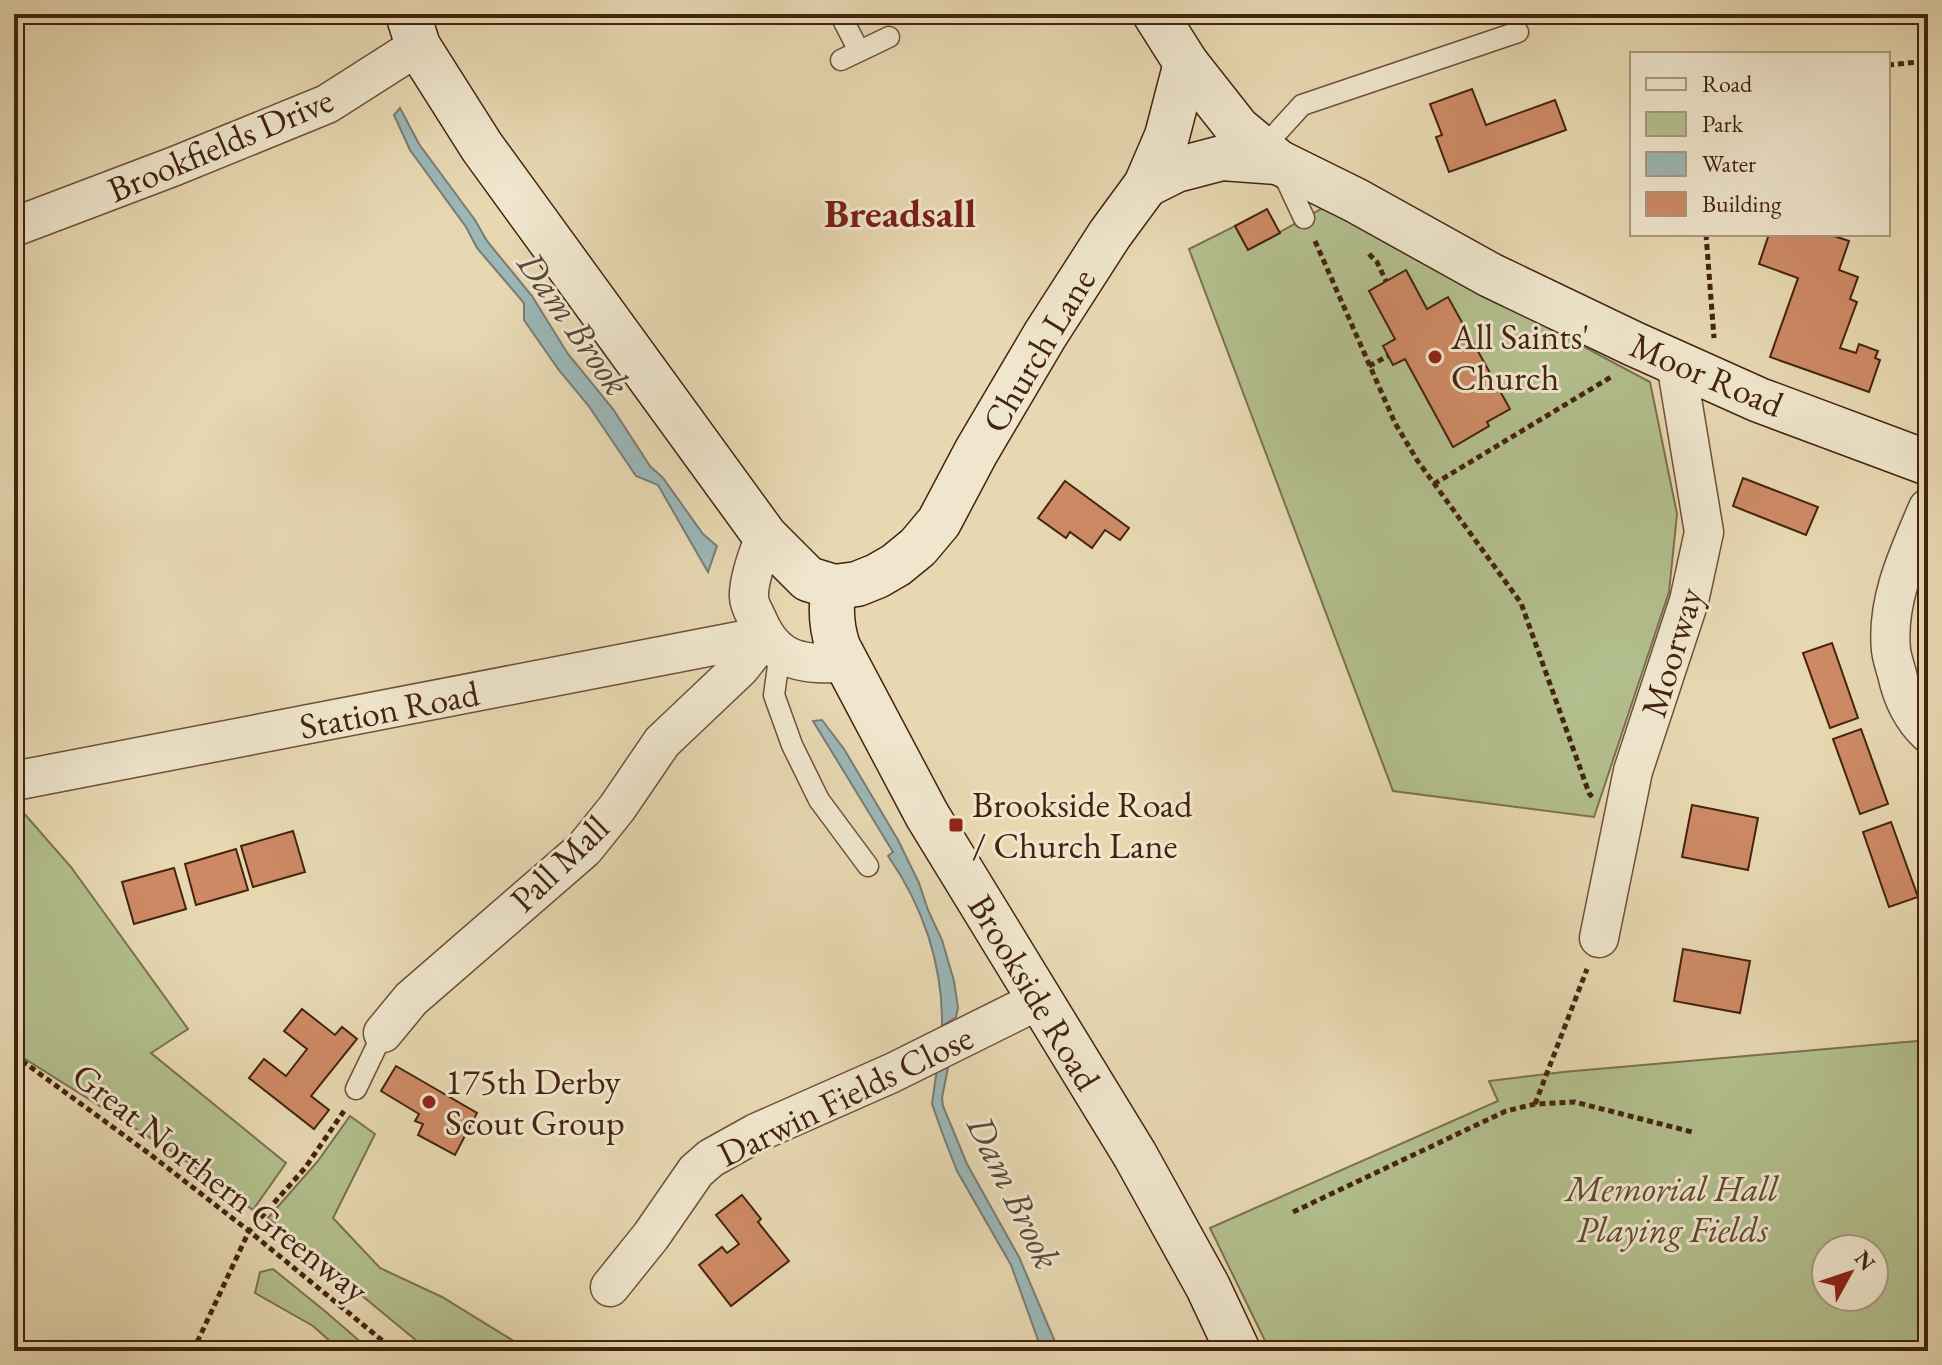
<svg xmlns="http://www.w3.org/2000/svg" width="1942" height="1365" font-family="'EB Garamond',serif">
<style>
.green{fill:#b3bf8e;stroke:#7c7150;stroke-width:2;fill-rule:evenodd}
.water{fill:#9bb7b7;stroke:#797c75;stroke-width:2}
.building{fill:#cd8a65;stroke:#452311;stroke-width:2}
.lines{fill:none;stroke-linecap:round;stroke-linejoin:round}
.lane-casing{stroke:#6e5039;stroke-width:23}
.street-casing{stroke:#6e5039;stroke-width:41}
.secondary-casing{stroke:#452311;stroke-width:47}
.path{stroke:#452311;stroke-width:5;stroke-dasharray:6 4;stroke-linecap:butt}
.lane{stroke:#efe6cd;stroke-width:20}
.street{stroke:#efe6cd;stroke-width:38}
.secondary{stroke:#efe6cd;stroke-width:44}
.poi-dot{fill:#8f2418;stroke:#efe6cd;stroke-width:3}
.labels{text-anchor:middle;stroke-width:6;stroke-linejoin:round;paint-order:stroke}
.street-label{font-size:36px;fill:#452311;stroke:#efe6cd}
.poi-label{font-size:36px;fill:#452311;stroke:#efe6cd;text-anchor:start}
.park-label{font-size:36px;font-style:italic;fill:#604a30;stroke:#efe6cd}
.water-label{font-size:38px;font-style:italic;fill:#5a483a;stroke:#efe6cd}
.quarter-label{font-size:40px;font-weight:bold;fill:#7a1f14;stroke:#efe6cd}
</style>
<rect width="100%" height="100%" fill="#e7d8b2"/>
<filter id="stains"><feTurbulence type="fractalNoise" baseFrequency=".0025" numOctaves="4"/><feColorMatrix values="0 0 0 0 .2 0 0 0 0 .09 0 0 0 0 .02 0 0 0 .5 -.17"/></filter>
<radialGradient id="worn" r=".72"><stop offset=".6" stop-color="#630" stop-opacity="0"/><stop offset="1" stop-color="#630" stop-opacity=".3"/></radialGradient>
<!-- green -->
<g class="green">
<polygon points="1323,208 1650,382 1677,514 1669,592 1594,817 1393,791 1189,249 1235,226 1248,250"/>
<polygon points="14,802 71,867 188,1029 151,1053 286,1163 253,1210 179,1156 14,1052"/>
<path d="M1928,1040V1351H1270L1210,1228L1498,1101L1489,1081L1563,1072ZM1826,1249H1874V1297H1826Z"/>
<polygon points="350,1116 375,1134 333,1218 380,1268 442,1297 530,1351 429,1351 268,1218 318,1161"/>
<polygon points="273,1269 326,1312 371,1351 341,1351 313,1326 255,1293 260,1272"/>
</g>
<!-- water -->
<g class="water">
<polygon points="400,108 419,144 475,220 487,241 532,296 568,354 613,409 650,466 663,478 703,534 717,546 708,572 658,485 636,476 588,405 558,369 524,320 524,303 477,248 466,227 410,150 394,115"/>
<path d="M822,720L844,749L898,840L919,883L928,910L942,940L954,981L958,1008L956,1017L942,1026C943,965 923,906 888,856L893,852L813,721Z"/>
<polygon points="950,1057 942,1098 943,1106 967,1164 1019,1257 1059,1351 1042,1351 1011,1265 957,1171 943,1135 932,1104 938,1061"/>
</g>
<!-- building -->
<g class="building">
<polygon points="1472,89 1486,125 1555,100 1566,130 1449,172 1436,137 1442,135 1430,104"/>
<polygon points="1267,209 1280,233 1248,250 1235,226"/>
<polygon points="1769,234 1828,234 1849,241 1839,270 1858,277 1850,299 1857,302 1840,348 1856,353 1859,344 1878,351 1875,358 1880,360 1869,392 1770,357 1798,278 1759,264"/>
<polygon points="1406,270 1427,309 1448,297 1510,409 1487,422 1489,426 1453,447 1405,359 1393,365 1383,346 1395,339 1369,291"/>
<polygon points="1743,478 1818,507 1806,535 1733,506"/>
<polygon points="1065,481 1129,528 1120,540 1105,530 1092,548 1070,532 1066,538 1038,518"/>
<polygon points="1832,643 1858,718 1830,728 1803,653"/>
<polygon points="1861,729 1888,804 1860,814 1833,739"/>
<polygon points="1692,805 1758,818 1748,870 1682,857"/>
<polygon points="1891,822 1918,897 1889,907 1863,832"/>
<polygon points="293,831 305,872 253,887 241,846"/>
<polygon points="236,849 248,890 196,905 185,864"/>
<polygon points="174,868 186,909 134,924 122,882"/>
<polygon points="1683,949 1750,961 1740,1013 1674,1001"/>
<polygon points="302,1009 335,1035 342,1027 357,1039 311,1096 329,1110 314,1129 249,1078 264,1059 286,1076 307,1049 284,1031"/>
<polygon points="396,1066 477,1113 455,1155 418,1135 423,1124 415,1121 419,1114 381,1091"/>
<polygon points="742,1195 761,1219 758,1222 789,1261 731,1306 699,1265 722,1247 727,1253 739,1244 716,1215"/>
</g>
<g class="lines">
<defs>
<g id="lane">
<polyline points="840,14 859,51"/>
<polyline points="841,60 889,37"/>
<polyline points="1262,149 1302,105 1518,32"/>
<polyline points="1282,171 1304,218"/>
<polyline points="780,652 774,695 792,745 819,800 868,866"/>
<polyline points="356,1089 383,1033"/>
</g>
<g id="street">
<polyline points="14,227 175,166 327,104 418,46"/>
<path d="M1928,508C1909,553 1886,600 1891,650C1892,658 1895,667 1897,674C1902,697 1911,717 1928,733"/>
<path d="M765,536C759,551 748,582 749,597C749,605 755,614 758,621C777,665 805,664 847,663"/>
<polyline points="14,781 765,636"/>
<polyline points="1599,938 1633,771 1689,601 1704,532 1676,363"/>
<polyline points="383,1033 411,999 584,849 617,808 662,742 740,668 765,636"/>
<polyline points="610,1287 651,1236 696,1171 711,1158 756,1133 892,1073 1039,1000"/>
</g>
<g id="secondary">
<polyline points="408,14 418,46 482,147 765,536 808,579 834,587 857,584 877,576 896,565 918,547 939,522 976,452 1045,335 1110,234 1146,185 1167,136 1186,63"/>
<polyline points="1155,14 1186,63 1238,129 1278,162 1355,200 1490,275 1634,344 1759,400 1928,463"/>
<polyline points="1146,185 1176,170 1222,158 1278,162"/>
<path d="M834,587C830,608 831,626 838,647L927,815L1135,1155L1208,1287L1238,1351"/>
</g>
</defs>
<!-- lane casing -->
<use href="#lane" class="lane-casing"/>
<!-- street casing -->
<use href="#street" class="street-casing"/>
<!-- secondary casing -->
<use href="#secondary" class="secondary-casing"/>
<!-- path -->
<g class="path">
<polyline points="1888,65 1928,61"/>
<polyline points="1706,234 1714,338"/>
<polyline points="1315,241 1395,423 1417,460 1521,603 1589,793 1592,797"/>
<polyline points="1369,254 1377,262 1386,281"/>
<polyline points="1369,366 1388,356"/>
<polyline points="1434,484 1611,377"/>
<polyline points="14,1055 151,1155 249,1231 395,1351"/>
<polyline points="1535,1104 1587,969"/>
<polyline points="1293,1212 1506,1111 1535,1104 1575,1102 1692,1132"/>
<polyline points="193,1351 249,1231 305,1168 344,1111"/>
</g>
<!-- lane -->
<use href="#lane" class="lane"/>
<!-- street -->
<use href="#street" class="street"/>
<!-- secondary -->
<use href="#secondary" class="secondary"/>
</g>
<!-- markers -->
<g class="poi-dot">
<circle cx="1435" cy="357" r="8"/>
<rect x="948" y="817" width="16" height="16" rx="4"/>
<circle cx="429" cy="1102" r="8"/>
</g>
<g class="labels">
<!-- street labels -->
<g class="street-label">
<text transform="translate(220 144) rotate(-23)" y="13">Brookfields Drive</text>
<text transform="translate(1038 350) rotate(-59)" y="13">Church Lane</text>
<text transform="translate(1707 374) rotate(23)" y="13">Moor Road</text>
<text transform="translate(1671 652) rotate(-73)" y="13">Moorway</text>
<text transform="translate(389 709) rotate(-11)" y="13">Station Road</text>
<text transform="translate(559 863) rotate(-44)" y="13">Pall Mall</text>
<text transform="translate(1035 992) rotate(59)" y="13">Brookside Road</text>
<text transform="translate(845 1095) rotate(-26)" y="13">Darwin Fields Close</text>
<text transform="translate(221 1182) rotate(38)" y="13">Great Northern Greenway</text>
</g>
<!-- poi labels -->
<g class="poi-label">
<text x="1451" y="349">All Saints'<tspan x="1451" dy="41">Church</tspan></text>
<text x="972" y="817">Brookside Road<tspan x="972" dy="41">/ Church Lane</tspan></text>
<text x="445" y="1094">175th Derby<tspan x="445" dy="41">Scout Group</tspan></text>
</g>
<!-- park labels -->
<g class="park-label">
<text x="1672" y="1201">Memorial Hall<tspan x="1672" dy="41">Playing Fields</tspan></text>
</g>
<!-- water labels -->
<g class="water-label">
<text transform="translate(574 323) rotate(55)" y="13">Dam Brook</text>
<text transform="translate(1014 1192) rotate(64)" y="13">Dam Brook</text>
</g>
<!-- quarter labels -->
<g class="quarter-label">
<text x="900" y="227">Breadsall</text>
</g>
</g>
<!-- margin -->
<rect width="1942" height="1365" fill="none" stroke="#e7d8b2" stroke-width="48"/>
<rect x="16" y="16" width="1910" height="1333" fill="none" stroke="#452311" stroke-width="4"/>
<rect x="24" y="24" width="1894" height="1317" fill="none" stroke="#452311" stroke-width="2"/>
<!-- legend -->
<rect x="1630" y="52" width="260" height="184" fill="#efe6cd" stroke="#ab9882" stroke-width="2"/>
<rect x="1646" y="78" width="40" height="12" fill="#efe6cd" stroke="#ab9882" stroke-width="2"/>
<text x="1702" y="92" font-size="24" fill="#452311">Road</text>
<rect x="1646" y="112" width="40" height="24" fill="#b3bf8e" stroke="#ab9882" stroke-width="2"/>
<text x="1702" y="132" font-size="24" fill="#452311">Park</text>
<rect x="1646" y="152" width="40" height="24" fill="#9bb7b7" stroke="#ab9882" stroke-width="2"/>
<text x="1702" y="172" font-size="24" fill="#452311">Water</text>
<rect x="1646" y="192" width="40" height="24" fill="#cd8a65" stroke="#ab9882" stroke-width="2"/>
<text x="1702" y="212" font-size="24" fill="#452311">Building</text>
<!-- north arrow -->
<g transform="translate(1850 1273) rotate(50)"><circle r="38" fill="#efe6cd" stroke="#ab9882" stroke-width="2"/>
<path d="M0-6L14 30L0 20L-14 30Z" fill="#8f2418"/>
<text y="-12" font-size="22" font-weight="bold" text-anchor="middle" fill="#452311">N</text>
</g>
<rect width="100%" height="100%" filter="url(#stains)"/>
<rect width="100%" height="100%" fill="url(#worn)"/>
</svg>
